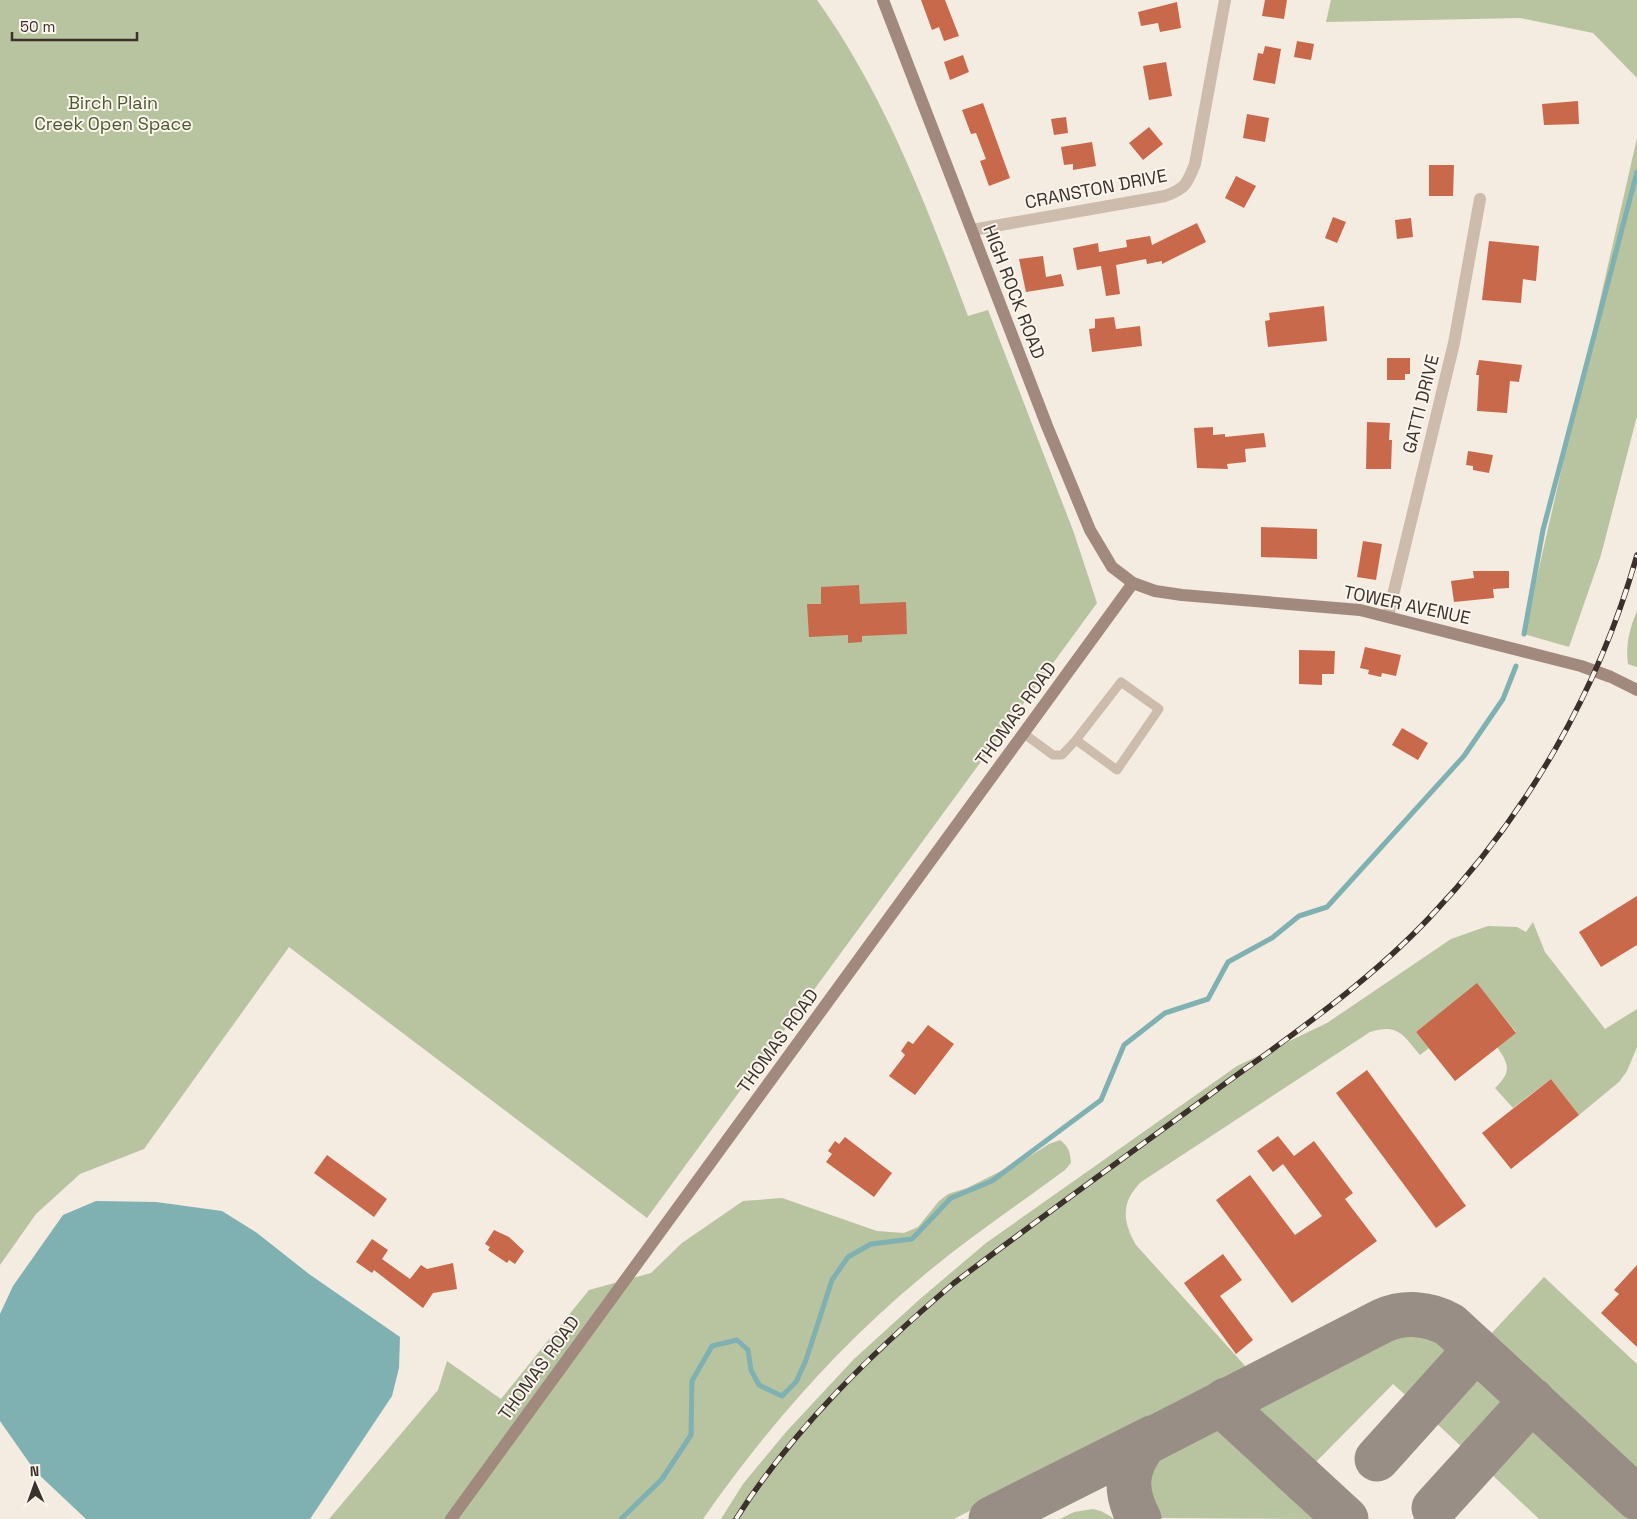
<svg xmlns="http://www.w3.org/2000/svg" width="1637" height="1519" font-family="'Space Grotesk',sans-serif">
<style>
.green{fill:#b8c4a0}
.water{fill:#7fb0b2}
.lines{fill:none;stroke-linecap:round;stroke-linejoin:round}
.stream{stroke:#7fb0b2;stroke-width:5}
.taxiway{stroke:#988e86;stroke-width:45}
.building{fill:#c8694b}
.lane{stroke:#cdbbac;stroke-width:9}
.street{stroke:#cdbbac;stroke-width:12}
.secondary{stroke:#a18a7d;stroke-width:12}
.rail-casing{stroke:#3b302b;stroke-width:5.5}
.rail{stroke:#fbf5ee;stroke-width:4;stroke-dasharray:11;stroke-linecap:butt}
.labels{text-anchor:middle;stroke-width:4;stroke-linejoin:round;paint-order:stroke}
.park-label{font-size:18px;fill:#4a5a2e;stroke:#fbf5ee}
.street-label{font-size:18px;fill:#3b302b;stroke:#fbf5ee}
</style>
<rect width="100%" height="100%" fill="#f4ebe1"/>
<!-- green -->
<g class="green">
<path d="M0,0H817C885,95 927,207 968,316L988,310L1074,533L1097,603L647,1218L289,947L144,1149L80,1174L36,1214L0,1265Z"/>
<polygon points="1331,0 1637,0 1637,78 1593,33 1520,18 1326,22"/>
<polygon points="1637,138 1637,416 1601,555 1569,647 1524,634"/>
<path d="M1637,611V667L1628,664C1625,646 1630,627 1637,611Z"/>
<path d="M1533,922L1545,952L1605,1029L1637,1009V1047L1627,1071L1619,1082L1579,1115L1551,1079L1513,1108L1495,1088C1511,1073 1510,1065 1497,1047L1516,1032L1477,984L1416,1032L1429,1048L1420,1055C1403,1035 1398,1023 1370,1032L1141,1182C1121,1202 1122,1221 1136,1245L1247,1368L954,1519H721L743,1484L786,1432L854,1359L920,1299L986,1243L1237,1066L1327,1023L1451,939L1488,926L1517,927L1526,932Z"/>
<path d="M1060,1140C1069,1147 1070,1152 1071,1163L1065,1170C1018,1205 968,1238 923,1276C839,1345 765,1430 703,1519H329L438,1390L447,1361L501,1399L589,1290L651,1273L682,1243L743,1201L782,1198L877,1231L904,1233L918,1227L939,1201L948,1194L967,1188L1027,1158L1049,1144Z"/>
<polygon points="1544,1277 1637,1364 1637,1472 1490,1335"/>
<polygon points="1421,1322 1453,1353 1410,1399 1393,1384 1313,1465 1254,1408"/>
<polygon points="1475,1374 1508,1404 1466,1451 1432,1419"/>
<path d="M1218,1425L1317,1519L1160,1518C1116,1469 1181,1443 1218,1425Z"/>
<polygon points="1530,1425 1631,1519 1539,1519 1487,1470"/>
<polygon points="1093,1509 1101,1511 1115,1519 1060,1519 1074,1512"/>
</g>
<!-- water -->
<polygon class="water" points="96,1201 156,1202 222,1211 257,1233 309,1274 400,1337 399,1368 392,1396 310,1519 86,1519 35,1471 0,1421 0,1314 13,1286 63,1215"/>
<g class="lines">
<!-- stream -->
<g class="stream">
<polyline points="1524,634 1543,530 1637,172"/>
<polyline points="621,1519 662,1479 691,1435 692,1381 712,1346 737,1340 748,1350 751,1370 759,1385 782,1396 796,1382 806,1360 832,1280 848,1257 871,1244 912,1239 951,1198 992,1181 1101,1100 1124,1045 1165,1013 1208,999 1228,962 1272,938 1299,916 1327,907 1464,756 1503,699 1516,666"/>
</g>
<!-- taxiway -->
<g class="taxiway">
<polyline points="1226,1400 1234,1416 1346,1519"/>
<polyline points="1377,1459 1476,1349"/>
<polyline points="1434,1508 1532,1400"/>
<polyline points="991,1519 1152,1438"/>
<path d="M1139,1519C1124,1491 1125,1468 1145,1443L1382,1321C1404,1311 1429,1313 1450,1325L1637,1498"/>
</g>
</g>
<!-- building -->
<g class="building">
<polygon points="921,0 945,0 959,36 944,41 939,27 932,30"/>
<polygon points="1265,0 1287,0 1284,19 1262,16"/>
<polygon points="1177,2 1181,28 1160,32 1158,23 1141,26 1138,12"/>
<polygon points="1297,41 1314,44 1311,60 1294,57"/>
<polygon points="1265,46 1281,49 1275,84 1253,80 1258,53 1263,54"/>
<polygon points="963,55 969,72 950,80 944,62"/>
<polygon points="1166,62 1172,96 1149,100 1143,66"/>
<polygon points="1578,101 1579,124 1544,125 1542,104"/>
<polygon points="983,103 1010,178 989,186 980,161 986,159 976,133 971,134 962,110"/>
<polygon points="1247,114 1269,118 1265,142 1243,138"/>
<polygon points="1066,117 1068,133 1054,135 1051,119"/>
<polygon points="1149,127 1163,144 1143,160 1129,143"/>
<polygon points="1092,142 1096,166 1073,170 1073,164 1064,165 1061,147"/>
<polygon points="1429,165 1454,165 1453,196 1429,196"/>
<polygon points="1236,176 1256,186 1244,208 1225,198"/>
<polygon points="1333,217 1346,222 1337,243 1325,238"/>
<polygon points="1411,218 1413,237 1397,239 1395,220"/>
<polygon points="1197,223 1206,242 1162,264 1162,261 1147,264 1146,259 1116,265 1120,294 1106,296 1101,266 1077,270 1073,248 1098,243 1099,252 1127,247 1126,240 1150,236 1152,245"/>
<polygon points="1489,241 1539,246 1536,281 1523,279 1521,303 1482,300"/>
<polygon points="1043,256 1046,277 1061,274 1064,286 1026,292 1019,259"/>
<polygon points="1324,306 1327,341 1268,347 1265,321 1270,320 1269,313"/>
<polygon points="1114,317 1116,329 1140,326 1142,346 1092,352 1089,329 1095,328 1095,319"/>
<polygon points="1387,358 1410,358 1410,374 1405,374 1405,380 1387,380"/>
<polygon points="1479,360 1522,365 1519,382 1510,381 1507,413 1477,411 1479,375 1476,375"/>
<polygon points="1367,422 1390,423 1389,440 1392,440 1391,469 1366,469"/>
<polygon points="1213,427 1213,435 1225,434 1225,437 1264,433 1266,447 1245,449 1246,462 1227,464 1228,469 1197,468 1194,428"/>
<polygon points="1468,451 1493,455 1489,473 1473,470 1473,466 1466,465"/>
<polygon points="1261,527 1317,529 1317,559 1261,557"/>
<polygon points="1363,541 1382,544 1376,580 1357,577"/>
<polygon points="1473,571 1509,571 1509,588 1493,589 1494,598 1454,602 1451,581 1474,578"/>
<polygon points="859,585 860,604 906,602 907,634 862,636 862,642 848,643 848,635 809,637 807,604 821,604 821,587"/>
<polygon points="1365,647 1401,655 1396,676 1382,673 1381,677 1368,674 1369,670 1360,668"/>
<polygon points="1299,650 1335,651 1334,674 1322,674 1322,685 1299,684"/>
<polygon points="1402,728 1428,743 1418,760 1392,745"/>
<polygon points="1637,896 1637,945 1601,967 1579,932"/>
<polygon points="1477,983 1516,1033 1455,1081 1416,1032"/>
<polygon points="928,1025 954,1044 915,1095 889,1076 905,1055 901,1051 908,1041 913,1044"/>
<polygon points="1367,1070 1466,1206 1436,1228 1336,1093"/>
<polygon points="1551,1079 1579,1115 1511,1169 1482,1133"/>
<polygon points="1278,1136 1294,1156 1314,1141 1353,1193 1345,1199 1377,1241 1292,1303 1216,1200 1250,1175 1295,1235 1322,1216 1283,1164 1273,1172 1257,1151"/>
<polygon points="845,1137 892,1173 874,1197 826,1162 832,1154 828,1151 835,1141 839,1144"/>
<polygon points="327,1155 387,1199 374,1217 314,1173"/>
<polygon points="494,1230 509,1237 524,1251 515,1264 509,1260 507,1263 488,1250 490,1247 485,1244"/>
<polygon points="372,1239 388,1250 382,1259 410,1279 421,1265 427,1269 453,1263 457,1289 433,1293 423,1308 374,1270 372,1273 356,1262"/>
<polygon points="1223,1254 1242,1280 1220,1296 1253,1340 1236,1354 1184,1283"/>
<polygon points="1637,1265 1637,1347 1601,1313 1619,1294 1614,1290"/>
</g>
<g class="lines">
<!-- lane -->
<polyline class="lane" points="1023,733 1053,755 1062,755 1076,740 1121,682 1159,709 1117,770 1076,740"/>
<!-- street -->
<g class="street">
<path d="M972,230L1165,196C1186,188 1187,184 1195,164L1225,0"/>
<polyline points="1388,616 1454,343 1480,199"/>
</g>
<!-- secondary -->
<g class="secondary">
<polyline points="883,0 1047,426 1090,530 1112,567 1133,583 1155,591 1182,595 1360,610 1581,666 1611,677 1637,690"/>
<polyline points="451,1519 1133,583"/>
</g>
<defs>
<path id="rail" d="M736,1519C793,1429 873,1352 954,1283C1040,1218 1128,1155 1215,1091C1289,1037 1367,984 1430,917C1527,815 1599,690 1637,555"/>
</defs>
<!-- rail casing -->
<use href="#rail" class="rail-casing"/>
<!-- rail -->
<use href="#rail" class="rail"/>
</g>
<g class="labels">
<!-- park labels -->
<g class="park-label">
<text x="113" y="109">Birch Plain<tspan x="113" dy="21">Creek Open Space</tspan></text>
</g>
<!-- street labels -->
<g class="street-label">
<text transform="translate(1096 189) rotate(-11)" y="6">CRANSTON DRIVE</text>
<text transform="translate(1014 292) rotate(69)" y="6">HIGH ROCK ROAD</text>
<text transform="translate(1421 404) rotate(-76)" y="6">GATTI DRIVE</text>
<text transform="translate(1407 605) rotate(12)" y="6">TOWER AVENUE</text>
<text transform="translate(1016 714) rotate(-54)" y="6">THOMAS ROAD</text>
<text transform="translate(778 1041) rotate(-54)" y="6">THOMAS ROAD</text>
<text transform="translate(539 1368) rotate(-54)" y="6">THOMAS ROAD</text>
</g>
</g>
<!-- north arrow -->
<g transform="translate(35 1484) rotate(358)" stroke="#fbf5ee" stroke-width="4" paint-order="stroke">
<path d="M0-4L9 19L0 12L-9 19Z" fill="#3b302b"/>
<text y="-8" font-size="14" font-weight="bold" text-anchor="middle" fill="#3b302b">N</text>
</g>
<!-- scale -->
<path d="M12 32v8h125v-8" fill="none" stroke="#3b302b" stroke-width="2.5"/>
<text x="20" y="32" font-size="15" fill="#3b302b" stroke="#fbf5ee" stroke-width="4" paint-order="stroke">50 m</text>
</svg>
